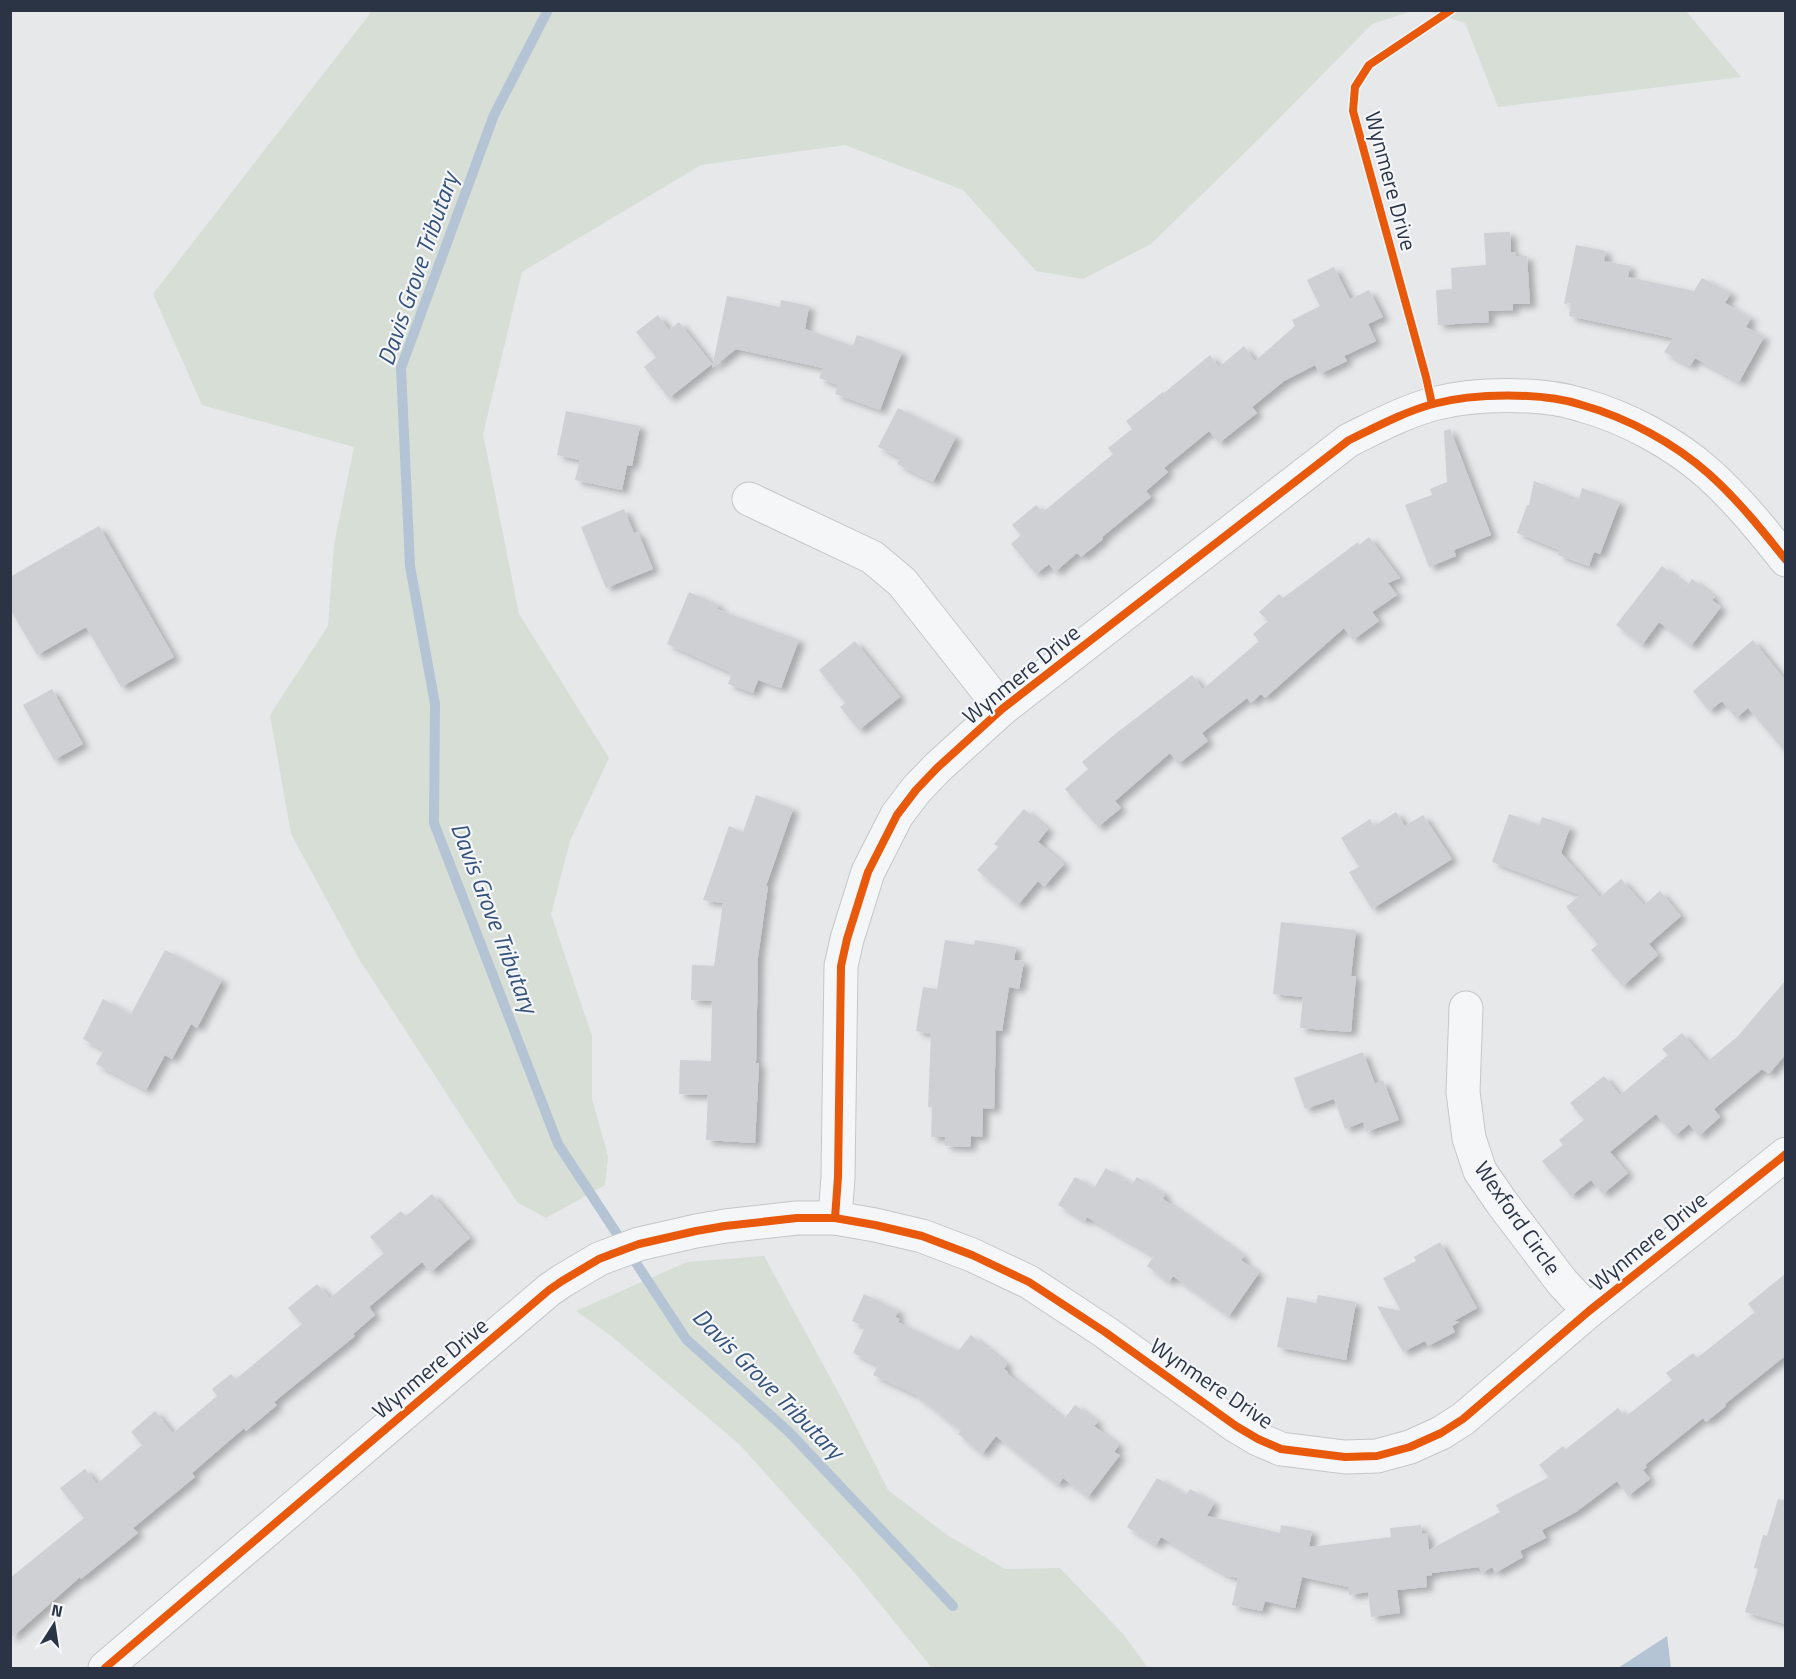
<svg xmlns="http://www.w3.org/2000/svg" width="1796" height="1679" font-family="'Titillium Web',sans-serif">
<style>
.green{fill:#d6ded6}
.water{fill:#b4c4d5}
.lines{fill:none;stroke-linecap:round;stroke-linejoin:round}
.stream{stroke:#b4c4d5;stroke-width:10}
.building{fill:#ced0d3;filter:url(#shadow)}
.minor-casing{stroke:#c4c6c8;stroke-width:35}
.minor{stroke:#f5f6f7;stroke-width:33}
.cycleway-casing{stroke:#f4f6f9;stroke-width:11}
.cycleway{stroke:#e8590c;stroke-width:8}
.labels{text-anchor:middle;stroke-width:4.5;stroke-linejoin:round;paint-order:stroke}
.street-label{font-size:22px;fill:#2b3445;stroke:#f4f6f9}
.water-label{font-size:24px;font-style:italic;fill:#34527a;stroke:#f4f6f9}
</style>
<defs>
<filter id="shadow"><feDropShadow dx="6" dy="4" stdDeviation="3" flood-color="#0004"/></filter>
</defs>
<rect width="100%" height="100%" fill="#e6e8ea"/>
<!-- green -->
<g class="green">
<polygon points="372,11 1412,11 1372,24 1263,135 1151,244 1083,279 1036,271 963,190 845,145 701,165 522,272 483,434 519,614 609,758 570,841 551,914 592,1036 592,1099 608,1156 605,1185 546,1218 517,1202 359,959 291,834 270,715 328,626 334,545 354,447 202,405 153,294"/>
<polygon points="1427,11 1686,11 1741,77 1498,107 1465,23"/>
<polygon points="764,1256 844,1403 888,1490 947,1535 1005,1569 1060,1568 1123,1634 1148,1668 932,1668 854,1572 739,1444 610,1335 576,1311 687,1262"/>
</g>
<!-- water -->
<polygon class="water" points="1667,1636 1671,1668 1618,1668"/>
<g class="lines">
<!-- stream -->
<polyline class="stream" points="548,10 494,115 401,368 410,566 435,704 434,823 558,1144 686,1339 790,1433 953,1606"/>
</g>
<!-- building -->
<g class="building">
<polygon points="1510,232 1511,252 1516,252 1516,256 1527,256 1530,304 1513,304 1513,310 1488,311 1489,322 1438,325 1436,290 1452,289 1451,268 1486,265 1484,233"/>
<polygon points="1576,245 1606,251 1604,261 1630,266 1628,277 1694,291 1702,278 1731,293 1725,303 1751,318 1746,327 1764,337 1739,382 1695,358 1690,366 1664,352 1673,338 1569,316 1571,303 1564,304"/>
<polygon points="1334,267 1350,299 1369,290 1383,317 1368,324 1376,341 1344,356 1347,361 1320,374 1315,365 1284,381 1252,407 1257,413 1219,443 1209,431 1164,468 1168,472 1146,491 1151,497 1102,537 1103,539 1081,557 1077,553 1055,572 1049,564 1036,574 1011,544 1021,535 1012,525 1036,505 1043,512 1113,454 1108,448 1132,429 1126,421 1163,392 1164,393 1210,355 1219,367 1244,346 1255,361 1295,326 1292,320 1320,306 1307,280"/>
<polygon points="727,296 780,307 781,300 809,306 805,329 853,346 857,335 902,352 880,410 835,394 838,385 819,378 823,368 736,349 712,368"/>
<polygon points="658,315 669,330 679,322 712,364 669,398 644,367 656,357 636,332"/>
<polygon points="898,408 956,437 933,482 897,464 901,458 878,447"/>
<polygon points="566,411 640,426 632,466 627,465 622,490 575,480 580,460 557,455"/>
<polygon points="1450,429 1491,535 1454,550 1456,556 1429,567 1405,505 1432,495 1430,489 1447,482 1444,431"/>
<polygon points="1534,481 1579,499 1582,488 1620,502 1600,554 1594,552 1589,566 1558,555 1560,550 1517,533 1527,505 1529,505"/>
<polygon points="624,509 634,533 638,532 653,569 606,588 581,527"/>
<polygon points="99,526 174,657 121,687 86,627 37,655 10,609 10,577"/>
<polygon points="1369,537 1400,578 1388,583 1397,595 1372,612 1379,621 1353,640 1344,628 1265,698 1261,694 1251,703 1247,698 1202,733 1208,741 1178,764 1170,753 1115,801 1121,808 1098,827 1065,789 1088,769 1082,762 1114,735 1192,675 1203,689 1259,641 1253,634 1268,621 1259,612 1279,594 1283,598 1358,542 1359,545"/>
<polygon points="1662,566 1687,586 1692,579 1715,597 1712,600 1721,607 1691,646 1659,622 1642,645 1616,625"/>
<polygon points="689,592 719,605 717,609 799,640 781,688 758,680 753,693 728,684 732,673 667,644"/>
<polygon points="1753,640 1785,680 1785,752 1748,708 1736,718 1722,701 1709,711 1693,691"/>
<polygon points="855,641 900,697 859,730 840,707 845,703 819,670"/>
<polygon points="52,689 83,744 54,760 23,705"/>
<polygon points="756,795 793,809 766,886 768,886 758,957 756,1063 759,1063 755,1143 706,1140 708,1095 679,1094 680,1060 711,1061 712,1001 691,1000 692,965 714,966 723,903 703,900 729,826 743,832"/>
<polygon points="1024,809 1048,829 1038,842 1064,864 1044,887 1038,881 1018,905 977,870 998,847 994,844"/>
<polygon points="1396,812 1405,826 1423,815 1452,859 1372,909 1349,872 1359,867 1341,838 1370,819 1374,826"/>
<polygon points="1509,814 1539,825 1542,817 1570,827 1561,853 1600,897 1621,879 1644,905 1660,891 1681,916 1649,944 1658,955 1623,986 1591,950 1598,944 1566,907 1580,895 1492,862"/>
<polygon points="1281,922 1356,930 1351,976 1356,976 1351,1032 1300,1028 1303,997 1273,994"/>
<polygon points="945,940 974,945 975,940 1016,947 1014,960 1024,961 1019,989 1009,987 1002,1031 996,1030 994,1109 983,1108 982,1137 971,1136 970,1147 945,1146 945,1137 931,1137 932,1107 928,1107 931,1034 916,1031 923,987 937,989"/>
<polygon points="165,950 222,980 197,1028 191,1024 172,1059 165,1055 146,1090 96,1064 104,1050 83,1039 103,999 131,1014"/>
<polygon points="1785,981 1785,1055 1769,1074 1762,1069 1714,1109 1720,1117 1699,1136 1689,1124 1675,1136 1656,1114 1610,1152 1628,1173 1603,1194 1591,1180 1571,1196 1542,1161 1563,1145 1559,1140 1584,1120 1570,1103 1604,1076 1620,1095 1668,1055 1662,1049 1682,1033 1707,1062 1737,1037"/>
<polygon points="1363,1052 1375,1084 1383,1080 1399,1120 1366,1132 1363,1122 1345,1129 1334,1099 1305,1109 1294,1078"/>
<polygon points="1106,1168 1132,1184 1137,1177 1165,1194 1163,1199 1244,1256 1241,1260 1259,1273 1229,1316 1173,1276 1169,1282 1147,1266 1154,1256 1087,1217 1085,1221 1058,1205 1075,1177 1094,1188"/>
<polygon points="432,1194 470,1238 431,1272 422,1262 369,1307 375,1315 353,1334 355,1336 274,1402 277,1405 246,1431 244,1428 192,1473 195,1477 133,1528 138,1533 81,1579 80,1577 10,1639 10,1578 84,1518 60,1488 85,1469 97,1484 142,1445 131,1432 155,1411 173,1433 217,1396 212,1389 231,1374 236,1379 302,1324 288,1308 317,1284 330,1298 384,1253 370,1237 401,1211 406,1216"/>
<polygon points="1440,1242 1477,1308 1454,1321 1459,1322 1452,1326 1455,1332 1428,1346 1425,1341 1403,1352 1377,1306 1401,1311 1383,1278 1416,1261 1414,1257"/>
<polygon points="1785,1274 1785,1356 1725,1404 1726,1406 1706,1422 1703,1418 1645,1465 1647,1467 1643,1470 1650,1479 1628,1496 1617,1481 1576,1512 1542,1530 1546,1538 1520,1551 1523,1557 1495,1573 1492,1567 1482,1573 1479,1567 1432,1573 1432,1575 1426,1576 1427,1587 1397,1590 1400,1613 1371,1617 1368,1592 1349,1595 1348,1587 1302,1577 1295,1608 1265,1601 1262,1611 1232,1605 1238,1578 1228,1576 1161,1537 1156,1545 1127,1527 1157,1478 1186,1495 1190,1489 1214,1503 1207,1516 1280,1533 1281,1525 1312,1531 1309,1547 1391,1537 1390,1528 1421,1525 1422,1534 1427,1533 1429,1550 1500,1512 1496,1505 1549,1477 1539,1465 1563,1446 1566,1449 1618,1408 1625,1417 1672,1380 1666,1373 1693,1353 1697,1358 1755,1312 1748,1304"/>
<polygon points="864,1294 899,1311 895,1317 900,1319 898,1322 958,1351 971,1335 1007,1364 1004,1369 1008,1372 1007,1373 1064,1419 1075,1405 1098,1422 1094,1426 1119,1445 1114,1452 1120,1455 1088,1497 1063,1478 1058,1485 996,1436 982,1454 958,1434 961,1431 916,1395 873,1375 878,1365 853,1353 865,1327 852,1321"/>
<polygon points="1318,1295 1356,1302 1346,1360 1277,1347 1287,1297 1316,1303"/>
<polygon points="1778,1499 1785,1500 1785,1624 1745,1612 1758,1569 1754,1568 1763,1535 1767,1536"/>
</g>
<g class="lines">
<defs>
<g id="minor">
<polyline points="749,499 872,557 902,582 1002,709"/>
<polyline points="1466,1008 1463,1092 1469,1138 1480,1171 1502,1203 1562,1282 1589,1311"/>
<path d="M835,1218L838,1177L841,966L847,939L868,872L897,815L916,790L937,768L1002,709L1349,440C1376,427 1404,412 1433,404C1474,393 1541,392 1582,405C1628,418 1674,443 1709,474C1738,500 1762,530 1786,560"/>
<polyline points="105,1668 549,1290 562,1281 599,1259 612,1254 639,1244 696,1231 725,1226 797,1218 835,1218 875,1225 922,1236 972,1255 1029,1282 1105,1332 1236,1426 1258,1439 1281,1449 1345,1457 1377,1456 1410,1447 1441,1433 1463,1419 1589,1311 1786,1154"/>
</g>
</defs>
<!-- minor casing -->
<use href="#minor" class="minor-casing"/>
<!-- minor -->
<use href="#minor" class="minor"/>
<defs>
<g id="cycleway">
<polyline points="1432,404 1426,377 1353,111 1355,87 1369,65 1451,10"/>
<path d="M835,1218L838,1177L841,966L847,939L868,872L897,815L916,790L937,768L1002,709L1349,440C1376,427 1404,412 1433,404C1474,393 1541,392 1582,405C1628,418 1674,443 1709,474C1738,500 1762,530 1786,560"/>
<polyline points="105,1668 549,1290 562,1281 599,1259 612,1254 639,1244 696,1231 725,1226 797,1218 835,1218 875,1225 922,1236 972,1255 1029,1282 1105,1332 1236,1426 1258,1439 1281,1449 1345,1457 1377,1456 1410,1447 1441,1433 1463,1419 1589,1311 1786,1154"/>
</g>
</defs>
<!-- cycleway casing -->
<use href="#cycleway" class="cycleway-casing"/>
<!-- cycleway -->
<use href="#cycleway" class="cycleway"/>
</g>
<g class="labels">
<!-- street labels -->
<g class="street-label">
<text transform="translate(1391 181) rotate(75)" y="8">Wynmere Drive</text>
<text transform="translate(1021 674) rotate(-39)" y="8">Wynmere Drive</text>
<text transform="translate(1518 1218) rotate(55)" y="8">Wexford Circle</text>
<text transform="translate(1648 1241) rotate(-39)" y="8">Wynmere Drive</text>
<text transform="translate(430 1368) rotate(-40)" y="8">Wynmere Drive</text>
<text transform="translate(1212 1383) rotate(34)" y="8">Wynmere Drive</text>
</g>
<!-- water labels -->
<g class="water-label">
<text transform="translate(418 269) rotate(-71)" y="8">Davis Grove Tributary</text>
<text transform="translate(494 918) rotate(69)" y="8">Davis Grove Tributary</text>
<text transform="translate(768 1384) rotate(45)" y="8">Davis Grove Tributary</text>
</g>
</g>
<!-- border -->
<rect width="1796" height="1679" fill="none" stroke="#2b3445" stroke-width="24"/>
<!-- north arrow -->
<g transform="translate(54 1625) rotate(12)" stroke="#f4f6f9" stroke-width="4.5" paint-order="stroke">
<path d="M0-4.5L10 22L0 15L-10 22Z" fill="#2b3445"/>
<text y="-9" font-size="16" font-weight="bold" text-anchor="middle" fill="#2b3445">N</text>
</g>
</svg>
